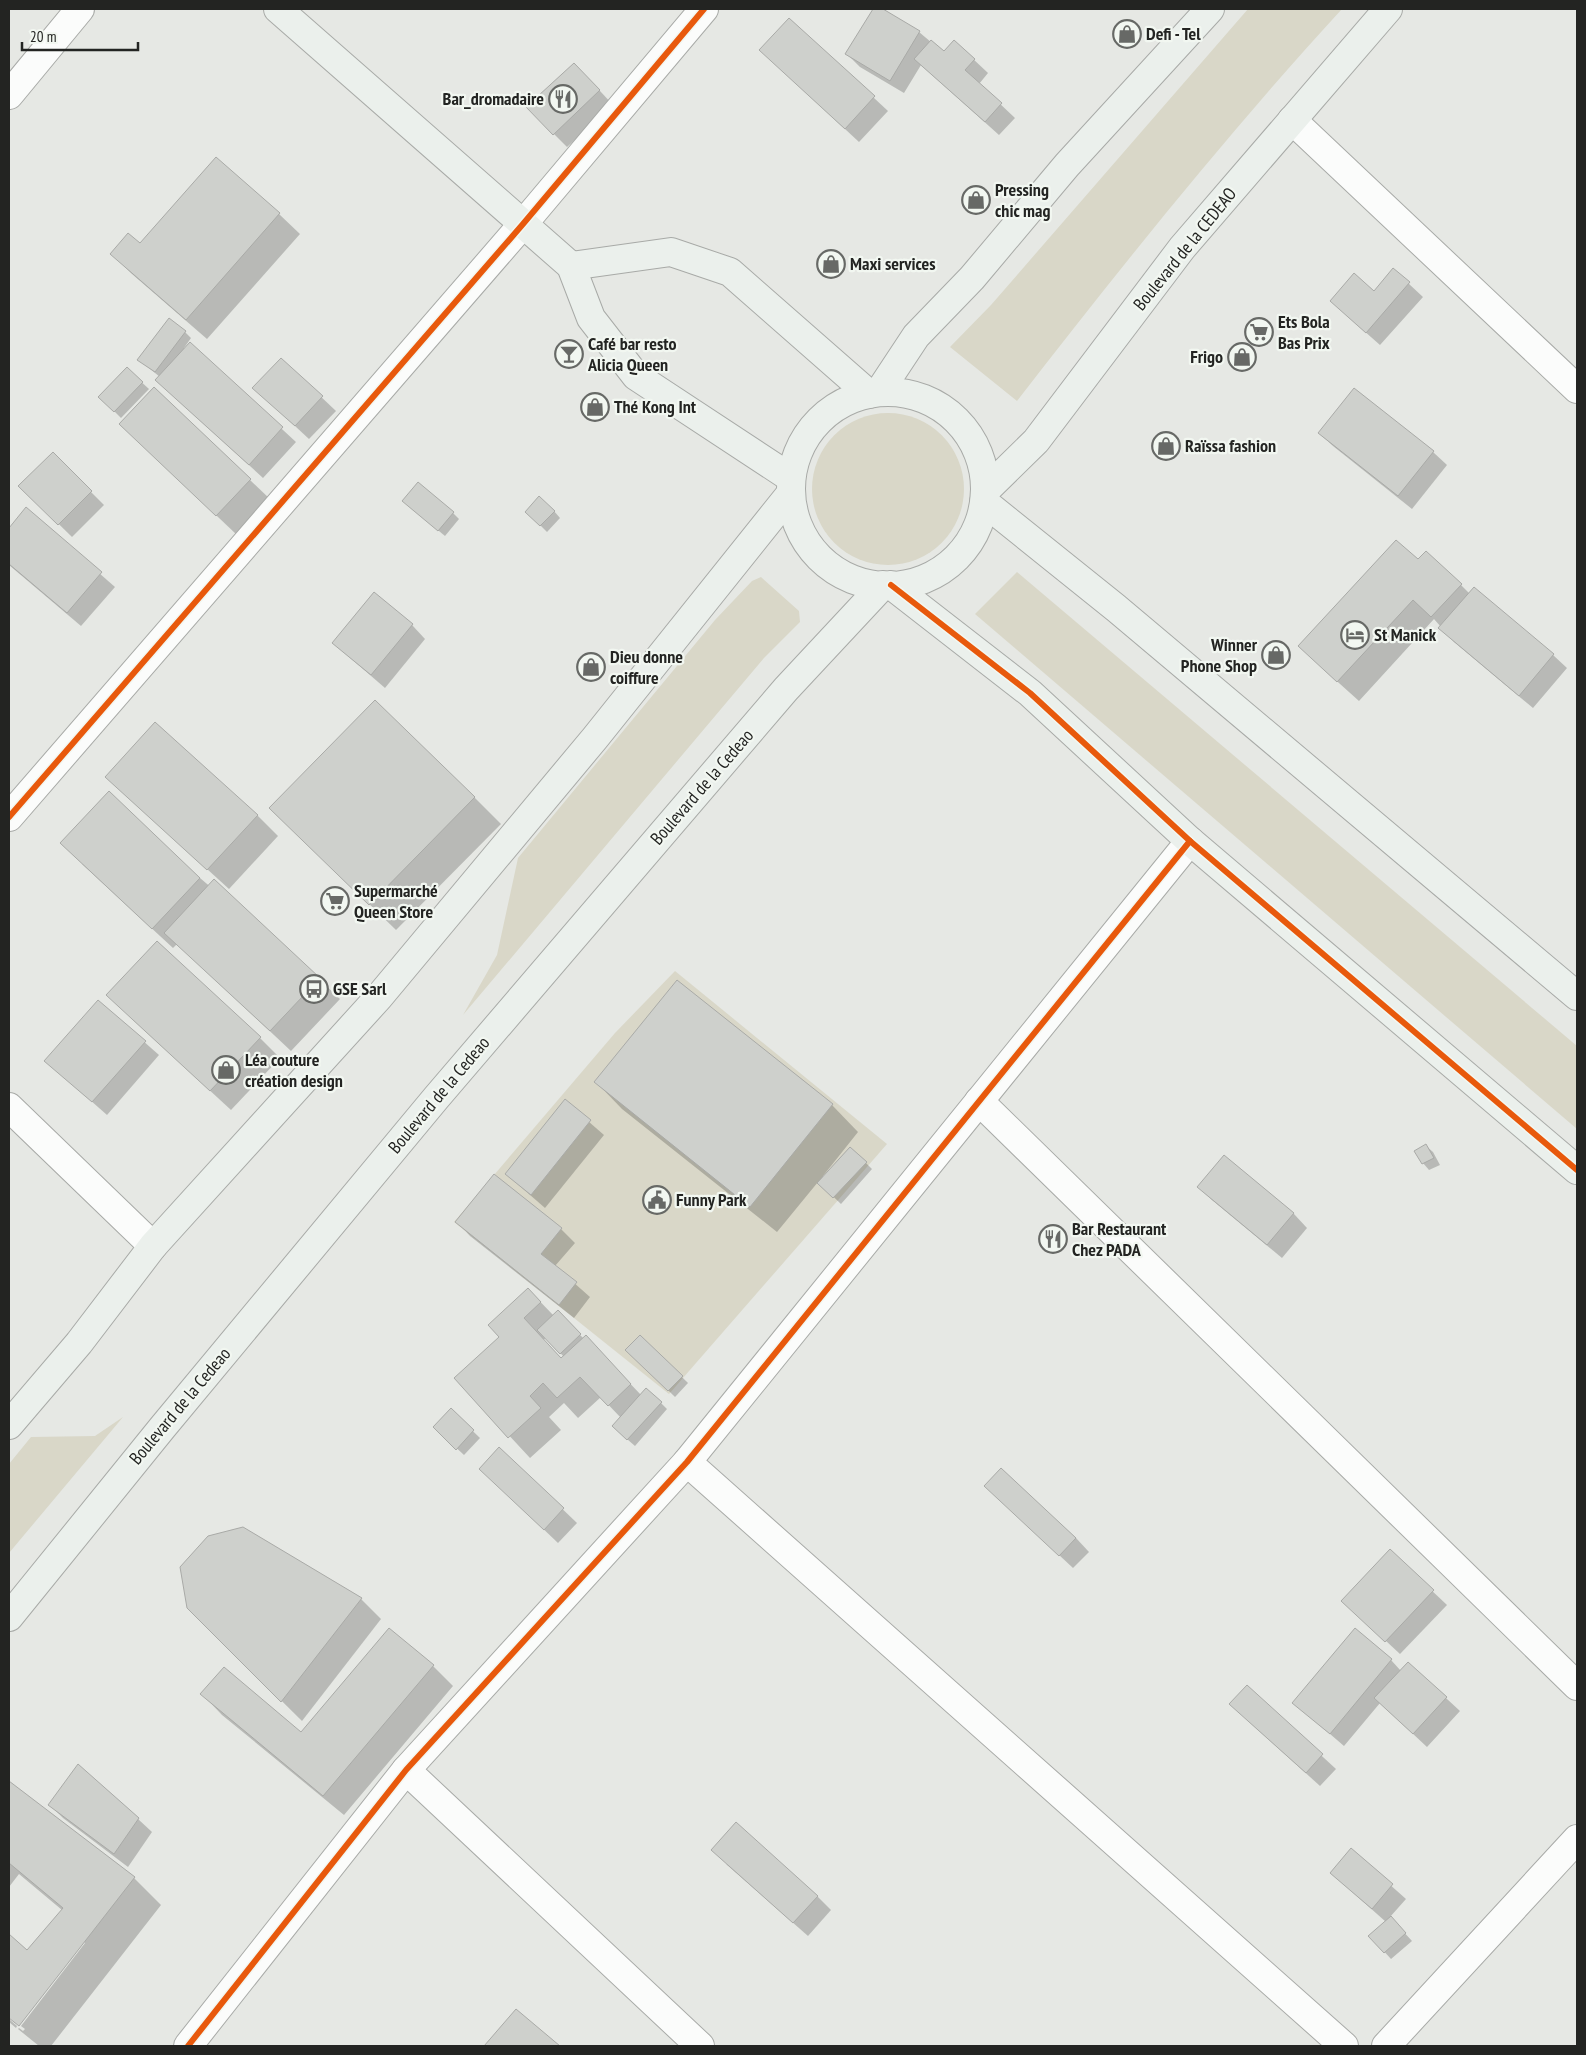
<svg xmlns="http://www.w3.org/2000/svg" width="1586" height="2055" font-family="'PT Sans Narrow',sans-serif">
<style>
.green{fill:#d9d7c8}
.shadow{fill:#0003;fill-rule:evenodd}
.building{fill:#ced0cc;stroke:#a9aaa7}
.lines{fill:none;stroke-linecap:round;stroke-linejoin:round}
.street-casing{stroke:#a8aaa7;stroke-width:30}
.secondary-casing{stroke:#a8aaa7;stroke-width:30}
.street{stroke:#fbfcfb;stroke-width:28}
.secondary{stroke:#ebf0ec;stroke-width:28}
.cycleway-casing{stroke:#f2f7f1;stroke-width:9}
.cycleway{stroke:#e8590c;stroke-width:6}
.labels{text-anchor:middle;stroke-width:4.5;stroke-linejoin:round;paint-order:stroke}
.poi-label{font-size:18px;font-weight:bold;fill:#232422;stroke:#f2f7f1;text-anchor:start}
.street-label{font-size:18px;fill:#232422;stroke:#f2f7f1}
</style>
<rect width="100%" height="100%" fill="#e6e8e4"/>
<!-- green -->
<g class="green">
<path d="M1248,9H1342C1227,134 1121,267 1017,401L950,347L991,305Z"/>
<circle cx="888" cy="489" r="76"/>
<polygon points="1017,572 1577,1046 1577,1129 975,614"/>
<polygon points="761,577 799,611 800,622 764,658 463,1015 497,955 518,858 715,620 752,581"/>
<polygon points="675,971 887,1144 669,1394 454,1222 615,1033"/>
<polygon points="123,1417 9,1553 9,1464 31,1437 95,1436"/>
</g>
<!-- shadow -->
<g class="shadow">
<polygon points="874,9 881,9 919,32 944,53 954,41 988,73 979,84 1015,118 999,135 921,65 904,93 860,67 846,53"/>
<polygon points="789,19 888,111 859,142 774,63"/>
<polygon points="588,78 613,105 567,147 554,134"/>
<polygon points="216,159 279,214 300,234 207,339 132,274 111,253 140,245"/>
<polygon points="1394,270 1423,297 1380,345 1346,315 1374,293"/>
<polygon points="185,332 191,338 184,348 186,349 190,344 296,442 263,478 171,394 160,377 139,360"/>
<polygon points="281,359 336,411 309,439 268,401"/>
<polygon points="127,369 149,389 121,418 100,397"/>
<polygon points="154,388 271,500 237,535 141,444"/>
<polygon points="1319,433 1433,452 1447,465 1412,509 1333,446"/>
<polygon points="53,454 104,505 72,537 20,486"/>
<polygon points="410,507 453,513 459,519 445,536"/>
<polygon points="26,509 115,587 81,626 9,565 9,530"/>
<polygon points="554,511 560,518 547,532 533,518"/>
<polygon points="1418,561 1461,585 1470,594 1474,589 1553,655 1567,668 1533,708 1454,642 1434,619 1359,701 1320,666"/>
<polygon points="412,625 425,639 385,688 333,643"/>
<polygon points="106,777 257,815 278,836 229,889"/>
<polygon points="474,797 501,824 396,930 297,834"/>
<polygon points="82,864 200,878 319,979 340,999 291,1051 177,944 173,948"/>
<polygon points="98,1001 159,1055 107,1115 46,1061"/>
<polygon points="129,1016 260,1038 280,1058 231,1110"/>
<polygon points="596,1082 832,1105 858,1132 823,1176 824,1178 866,1163 872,1169 841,1204 818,1182 777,1232 622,1109"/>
<polygon points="565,1101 604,1135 545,1208 506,1174"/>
<polygon points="1426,1146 1433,1152 1440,1165 1429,1170 1423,1163"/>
<polygon points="1224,1156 1294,1214 1307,1228 1282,1258 1212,1200 1198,1187"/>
<polygon points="494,1176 561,1229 575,1243 555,1266 590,1297 574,1318 470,1236 457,1222"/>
<path d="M528,1289L554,1316L558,1312L584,1339L586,1337L641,1395L661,1403L667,1409L635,1446L620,1433L621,1418L601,1397L578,1418L564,1403L549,1417L561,1430L530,1458L456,1378L501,1337ZM546,1338L564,1357L562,1359L543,1340Z"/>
<polygon points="640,1336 688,1383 675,1397 627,1350"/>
<polygon points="451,1410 480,1438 464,1455 434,1427"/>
<polygon points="500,1449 577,1523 558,1543 494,1482"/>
<polygon points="999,1499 1076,1538 1089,1552 1073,1568"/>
<polygon points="1390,1551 1447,1605 1400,1654 1357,1614"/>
<polygon points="361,1599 381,1619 302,1721 188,1608"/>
<polygon points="1391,1660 1401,1671 1408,1663 1460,1711 1427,1747 1380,1703 1344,1746 1294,1703"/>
<polygon points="433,1666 453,1686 344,1815 222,1715 202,1694 302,1734"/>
<polygon points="1247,1687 1336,1769 1320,1786 1245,1718"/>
<polygon points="9,1782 134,1878 161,1905 51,2046 39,2046 18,2029 19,2028 23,2031 25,2029 21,2026 85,1943 84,1942 19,2024 9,2016 9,1936 28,1951 62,1910 19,1874 9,1887"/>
<polygon points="50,1805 138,1819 152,1832 128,1867 63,1818"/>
<polygon points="1351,1850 1406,1899 1390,1917 1412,1941 1391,1959 1370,1936 1386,1922 1331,1873"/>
<polygon points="726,1864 817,1896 831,1910 808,1936"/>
<polygon points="516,2011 558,2046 485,2046"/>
<polygon points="9,2019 17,2026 16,2028 9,2022"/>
</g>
<!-- building -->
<g class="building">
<polygon points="873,9 883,9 920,31 890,81 845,54"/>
<polygon points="789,18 875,96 845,129 759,50"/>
<polygon points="931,40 944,51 954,40 975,59 965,70 1002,103 985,122 914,59"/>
<polygon points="574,63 600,90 553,135 526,107"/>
<polygon points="216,157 280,213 186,320 110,254 128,233 140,243"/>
<polygon points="1393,268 1410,282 1366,333 1330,301 1354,273 1374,291"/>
<polygon points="169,318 186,331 155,372 137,360"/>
<polygon points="190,342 283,427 249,465 155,380"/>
<polygon points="281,358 323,396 295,426 252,388"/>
<polygon points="127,367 143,382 114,412 98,397"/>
<polygon points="154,387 251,479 216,516 119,424"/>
<polygon points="1354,388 1434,451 1398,496 1318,433"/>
<polygon points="53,452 92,491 58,525 18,486"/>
<polygon points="418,482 454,512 438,531 402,501"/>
<polygon points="539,496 555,511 540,526 525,512"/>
<polygon points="26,507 102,572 67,613 9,564 9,528"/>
<polygon points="1396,540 1418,559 1426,551 1462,584 1431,617 1413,600 1337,682 1298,646"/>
<polygon points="1474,587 1554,654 1519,696 1438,628"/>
<polygon points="374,592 413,624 371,675 332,643"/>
<polygon points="375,700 475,797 369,905 269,808"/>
<polygon points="155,722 258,815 207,870 105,777"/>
<polygon points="109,791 200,878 152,929 60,843"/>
<polygon points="214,879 320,978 270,1031 164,933"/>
<polygon points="157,941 261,1037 210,1091 106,995"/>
<polygon points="677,980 833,1104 750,1207 594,1082"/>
<polygon points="98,1000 146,1041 92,1102 44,1061"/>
<polygon points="565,1099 591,1120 531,1195 505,1174"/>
<polygon points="1426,1144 1434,1158 1422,1164 1414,1151"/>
<polygon points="850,1147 867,1162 833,1198 817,1183"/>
<polygon points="1224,1155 1294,1213 1267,1245 1197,1187"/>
<polygon points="494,1174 562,1228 541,1254 577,1282 559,1305 455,1222"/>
<polygon points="528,1288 541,1302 524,1318 561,1358 586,1335 631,1384 608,1406 580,1377 557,1398 543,1383 530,1396 541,1408 508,1438 454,1378 499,1337 488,1325"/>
<polygon points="558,1310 581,1334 560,1354 537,1330"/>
<polygon points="640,1335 683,1376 668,1391 625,1350"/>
<polygon points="646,1388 662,1402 627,1440 612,1426"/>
<polygon points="451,1408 474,1430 456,1450 433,1427"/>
<polygon points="499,1447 564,1508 544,1530 479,1469"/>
<polygon points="1001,1468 1076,1538 1059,1556 984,1486"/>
<polygon points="243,1527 362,1598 281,1702 187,1608 180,1567 208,1536"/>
<polygon points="1390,1549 1434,1590 1385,1642 1341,1601"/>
<polygon points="389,1628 434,1665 323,1796 200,1694 224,1667 301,1732"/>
<polygon points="1355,1628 1392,1659 1330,1734 1292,1703"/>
<polygon points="1408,1662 1447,1697 1413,1734 1374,1698"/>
<polygon points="1247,1685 1323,1754 1306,1773 1229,1704"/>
<polygon points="78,1764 139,1818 114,1854 48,1805"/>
<polygon points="9,1781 135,1877 19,2026 9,2018 9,1934 27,1950 63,1908 9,1863"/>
<polygon points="736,1822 818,1896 793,1923 711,1850"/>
<polygon points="1351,1848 1393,1884 1372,1909 1330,1873"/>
<polygon points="1391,1916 1406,1933 1384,1953 1368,1936"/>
<polygon points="516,2009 560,2046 484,2046"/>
</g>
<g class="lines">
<defs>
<g id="street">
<polyline points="9,95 80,9"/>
<polyline points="1292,120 1577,389"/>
<polyline points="9,817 523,224 704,9"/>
<polyline points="979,1101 1577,1686"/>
<polyline points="9,1107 153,1246"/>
<polyline points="687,1462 1344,2046"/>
<polyline points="406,1770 700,2046"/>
<polyline points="188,2046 406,1770 687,1462 1190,841"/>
<polyline points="1386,2046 1577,1839"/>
</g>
<g id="secondary">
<polyline points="278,9 571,266 591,318 636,376 791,478"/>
<polyline points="571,266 671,252 730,272 869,394"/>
<polyline points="879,392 916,336 972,278 1067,165 1210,9"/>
<circle cx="888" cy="489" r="97"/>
<polyline points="986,490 1036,441 1182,248 1388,9"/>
<polyline points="984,502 1116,608 1577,996"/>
<polyline points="891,585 1030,693 1190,841 1577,1170"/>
<polyline points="9,1425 79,1343 153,1246 379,997 595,738 791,493"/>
<polyline points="9,1617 162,1428 436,1098 786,689 883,585"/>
</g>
</defs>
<!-- street casing -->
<use href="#street" class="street-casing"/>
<!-- secondary casing -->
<use href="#secondary" class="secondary-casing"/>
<!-- street -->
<use href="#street" class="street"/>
<!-- secondary -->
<use href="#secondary" class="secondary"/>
<defs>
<g id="cycleway">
<polyline points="891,585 1030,693 1190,841 1577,1170"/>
<polyline points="9,817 523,224 704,9"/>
<polyline points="188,2046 406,1770 687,1462 1190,841"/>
</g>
</defs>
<!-- cycleway casing -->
<use href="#cycleway" class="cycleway-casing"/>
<!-- cycleway -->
<use href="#cycleway" class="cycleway"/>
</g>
<!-- icons -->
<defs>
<symbol id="shop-ring" viewBox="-11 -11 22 22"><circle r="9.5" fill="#f2f7f1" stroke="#676966" stroke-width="1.5"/><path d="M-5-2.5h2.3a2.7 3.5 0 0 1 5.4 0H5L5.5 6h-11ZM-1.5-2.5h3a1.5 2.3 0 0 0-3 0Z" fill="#676966"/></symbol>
<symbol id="restaurant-ring" viewBox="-11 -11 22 22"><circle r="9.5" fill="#f2f7f1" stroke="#676966" stroke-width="1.5"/><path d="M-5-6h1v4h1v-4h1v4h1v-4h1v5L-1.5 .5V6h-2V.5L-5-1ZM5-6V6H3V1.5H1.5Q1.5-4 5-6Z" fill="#676966"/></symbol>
<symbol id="supermarket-ring" viewBox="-11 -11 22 22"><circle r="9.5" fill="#f2f7f1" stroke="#676966" stroke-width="1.5"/><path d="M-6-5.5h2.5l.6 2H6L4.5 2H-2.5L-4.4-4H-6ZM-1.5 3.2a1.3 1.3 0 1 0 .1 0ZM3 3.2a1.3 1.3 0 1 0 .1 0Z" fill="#676966"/></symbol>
<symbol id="bar-ring" viewBox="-11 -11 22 22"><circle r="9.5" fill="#f2f7f1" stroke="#676966" stroke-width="1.5"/><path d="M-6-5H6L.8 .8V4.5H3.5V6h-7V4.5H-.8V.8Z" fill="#676966"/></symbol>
<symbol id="hotel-ring" viewBox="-11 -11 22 22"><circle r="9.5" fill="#f2f7f1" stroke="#676966" stroke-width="1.5"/><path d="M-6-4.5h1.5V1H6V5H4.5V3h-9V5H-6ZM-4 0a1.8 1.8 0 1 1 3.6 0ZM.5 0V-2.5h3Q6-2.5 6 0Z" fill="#676966"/></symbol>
<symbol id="bus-ring" viewBox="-11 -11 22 22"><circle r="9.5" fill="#f2f7f1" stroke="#676966" stroke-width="1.5"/><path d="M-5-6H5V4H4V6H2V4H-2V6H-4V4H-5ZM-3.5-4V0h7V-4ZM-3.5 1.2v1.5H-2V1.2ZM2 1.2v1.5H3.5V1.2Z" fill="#676966"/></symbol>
<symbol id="civic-ring" viewBox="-11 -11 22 22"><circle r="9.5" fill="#f2f7f1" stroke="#676966" stroke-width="1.5"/><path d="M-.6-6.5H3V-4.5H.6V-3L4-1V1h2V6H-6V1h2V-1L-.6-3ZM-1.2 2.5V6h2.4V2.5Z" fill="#676966"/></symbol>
</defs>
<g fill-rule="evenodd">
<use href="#shop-ring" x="1111" y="18" width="32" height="32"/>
<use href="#restaurant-ring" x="547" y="83" width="32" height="32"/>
<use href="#shop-ring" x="960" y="184" width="32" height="32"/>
<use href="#shop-ring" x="815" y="248" width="32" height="32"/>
<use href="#supermarket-ring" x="1243" y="316" width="32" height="32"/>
<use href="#bar-ring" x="553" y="338" width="32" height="32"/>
<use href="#shop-ring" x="1226" y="341" width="32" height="32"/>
<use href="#shop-ring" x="579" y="391" width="32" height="32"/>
<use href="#shop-ring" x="1150" y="430" width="32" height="32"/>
<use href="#hotel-ring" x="1339" y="619" width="32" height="32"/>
<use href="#shop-ring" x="1260" y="639" width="32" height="32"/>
<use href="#shop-ring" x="575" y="651" width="32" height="32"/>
<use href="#supermarket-ring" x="319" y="885" width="32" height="32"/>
<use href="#bus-ring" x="298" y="973" width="32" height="32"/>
<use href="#shop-ring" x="210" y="1054" width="32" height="32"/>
<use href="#civic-ring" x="641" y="1184" width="32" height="32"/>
<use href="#restaurant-ring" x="1037" y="1223" width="32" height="32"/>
</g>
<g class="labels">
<!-- poi labels -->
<g class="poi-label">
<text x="1146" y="40">Defi - Tel</text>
<text x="544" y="105" text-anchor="end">Bar_dromadaire</text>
<text x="995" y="196">Pressing<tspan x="995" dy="21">chic mag</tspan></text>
<text x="850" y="270">Maxi services</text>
<text x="1278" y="328">Ets Bola<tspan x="1278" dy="21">Bas Prix</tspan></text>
<text x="588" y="350">Café bar resto<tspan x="588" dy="21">Alicia Queen</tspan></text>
<text x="1223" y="363" text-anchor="end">Frigo</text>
<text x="614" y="413">Thé Kong Int</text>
<text x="1185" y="452">Raïssa fashion</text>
<text x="1374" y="641">St Manick</text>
<text x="1257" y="651" text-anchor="end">Winner<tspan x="1257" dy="21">Phone Shop</tspan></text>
<text x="610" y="663">Dieu donne<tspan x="610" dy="21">coiffure</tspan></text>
<text x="354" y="897">Supermarché<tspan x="354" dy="21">Queen Store</tspan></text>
<text x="333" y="995">GSE Sarl</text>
<text x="245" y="1066">Léa couture<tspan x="245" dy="21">création design</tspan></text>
<text x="676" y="1206">Funny Park</text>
<text x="1072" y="1235">Bar Restaurant<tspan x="1072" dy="21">Chez PADA</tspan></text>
</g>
<!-- street labels -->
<g class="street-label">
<text transform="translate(1185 249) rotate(-51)" y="6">Boulevard de la CEDEAO</text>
<text transform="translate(702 787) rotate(-49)" y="6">Boulevard de la Cedeao</text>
<text transform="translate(439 1095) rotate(-50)" y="6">Boulevard de la Cedeao</text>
<text transform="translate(180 1406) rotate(-50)" y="6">Boulevard de la Cedeao</text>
</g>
</g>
<!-- border -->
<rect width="1586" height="2055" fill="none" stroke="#232422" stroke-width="20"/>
<!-- scale -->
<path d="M22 42v8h116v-8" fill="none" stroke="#232422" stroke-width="2.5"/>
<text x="30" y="42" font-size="15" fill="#232422" stroke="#f2f7f1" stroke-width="4" paint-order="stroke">20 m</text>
</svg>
